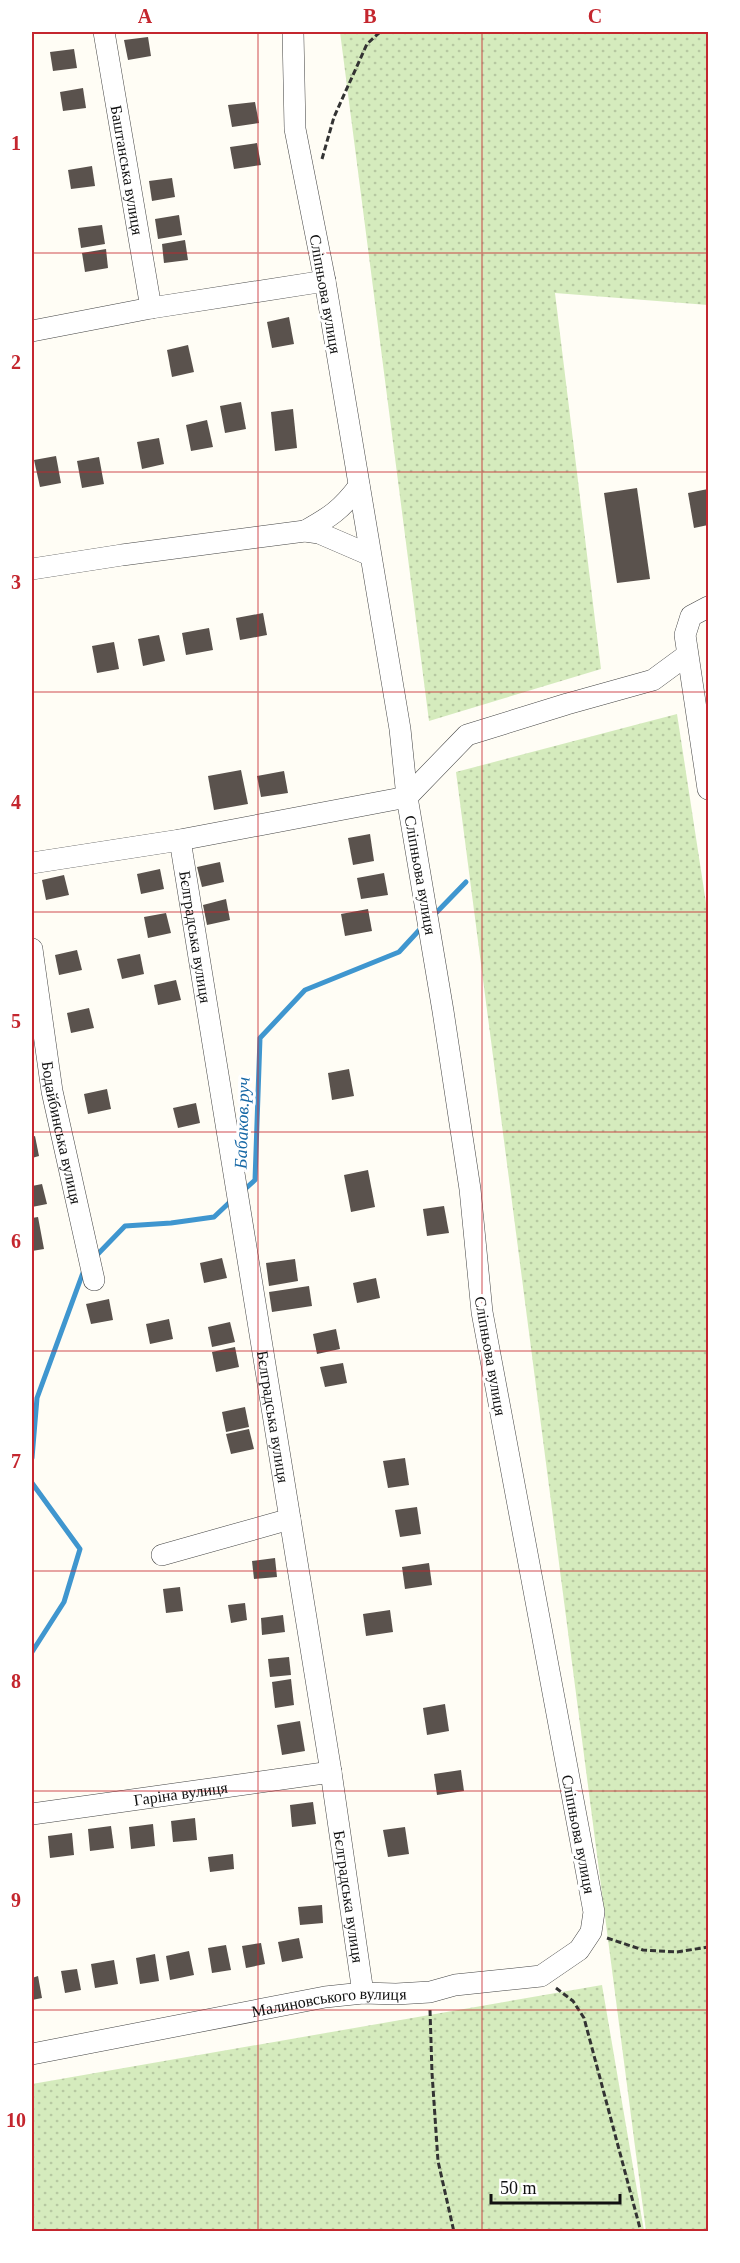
<svg xmlns="http://www.w3.org/2000/svg" width="740" height="2263" font-family="'Times New Roman',serif">
<style>
.garden{fill:url(#garden-dots)}
.lines{fill:none;stroke-linecap:round;stroke-linejoin:round}
.stream{stroke:#3f96cf;stroke-width:5}
.building{fill:#5a524d}
.minor-casing{stroke:#444;stroke-width:22}
.path{stroke:#333;stroke-width:3;stroke-dasharray:6 3;stroke-linecap:butt}
.minor{stroke:#fff;stroke-width:21}
.grid{fill:none;stroke:#c4262e;stroke-width:1.5;stroke-opacity:0.55}
.labels{text-anchor:middle;stroke-width:6;stroke-linejoin:round;paint-order:stroke}
.street-label{font-size:16px;fill:#111;stroke:#fff}
.water-label{font-size:18px;font-style:italic;fill:#1768a6;stroke:#fff}
.neatline{fill:none;stroke:#c4262e;stroke-width:2}
.grid-label{font-size:20px;text-anchor:middle;font-weight:bold;fill:#c4262e}
</style>
<defs>
<pattern id="garden-dots" width="8" height="8" patternUnits="userSpaceOnUse" patternTransform="scale(1.5)"><rect width="8" height="8" fill="#d5ebbd"/><path d="M2 2h.1M6 6h.1" fill="none" stroke="#b6c8a1" stroke-width="1.8" stroke-linecap="round"/></pattern>
</defs>
<rect width="100%" height="100%" fill="#fffdf5"/>
<!-- garden -->
<g class="garden">
<polygon points="340,32 708,32 708,305 555,293 601,669 429,721"/>
<polygon points="677,714 708,916 708,2231 646,2231 456,772"/>
<polygon points="602,1985 644,2231 32,2231 32,2084"/>
</g>
<g class="lines">
<!-- stream -->
<g class="stream">
<polyline points="434,915 466,882"/>
<polyline points="244,1190 255,1180 260,1038 305,990 399,952 423,926"/>
<polyline points="94,1258 125,1226 171,1223 214,1217 232,1200"/>
<polyline points="32,1458 37,1398 84,1270"/>
<polyline points="32,1483 80,1549 64,1602 32,1652"/>
</g>
</g>
<!-- building -->
<g class="building">
<polygon points="148,37 151,56 128,60 124,40"/>
<polygon points="74,49 77,68 53,71 50,52"/>
<polygon points="83,88 86,108 63,111 60,92"/>
<polygon points="255,102 259,123 232,127 228,105"/>
<polygon points="257,143 261,165 234,169 230,147"/>
<polygon points="92,166 95,186 71,189 68,170"/>
<polygon points="172,178 175,197 152,201 149,181"/>
<polygon points="179,215 182,235 158,239 155,219"/>
<polygon points="102,225 105,244 81,248 78,228"/>
<polygon points="185,240 188,260 164,263 162,244"/>
<polygon points="106,249 108,268 85,272 82,253"/>
<polygon points="289,317 294,344 272,348 267,322"/>
<polygon points="188,345 194,372 172,377 167,350"/>
<polygon points="241,402 246,429 225,433 220,406"/>
<polygon points="293,409 297,448 275,451 271,412"/>
<polygon points="207,420 213,447 191,451 186,425"/>
<polygon points="159,438 164,464 142,469 137,442"/>
<polygon points="56,456 61,483 40,487 34,460"/>
<polygon points="99,457 104,484 82,488 77,461"/>
<polygon points="637,488 650,579 617,583 604,493"/>
<polygon points="708,489 708,525 694,528 688,493"/>
<polygon points="263,613 267,635 240,640 236,618"/>
<polygon points="209,628 213,650 186,655 182,633"/>
<polygon points="159,635 165,661 143,666 138,639"/>
<polygon points="114,642 119,669 97,673 92,646"/>
<polygon points="241,770 248,804 214,810 208,776"/>
<polygon points="284,771 288,793 261,797 257,776"/>
<polygon points="370,834 374,861 353,865 348,838"/>
<polygon points="220,862 224,882 202,887 197,867"/>
<polygon points="160,869 164,889 141,894 137,874"/>
<polygon points="384,873 388,895 361,899 357,878"/>
<polygon points="64,875 69,895 46,900 42,880"/>
<polygon points="226,899 230,920 207,925 203,905"/>
<polygon points="368,909 372,931 345,936 341,914"/>
<polygon points="166,913 171,933 148,938 144,917"/>
<polygon points="77,950 82,970 59,975 55,955"/>
<polygon points="140,954 144,974 122,979 117,959"/>
<polygon points="176,980 181,1000 158,1005 154,985"/>
<polygon points="89,1008 94,1028 71,1033 67,1013"/>
<polygon points="349,1069 354,1096 332,1100 328,1073"/>
<polygon points="107,1089 111,1109 88,1114 84,1094"/>
<polygon points="196,1103 200,1123 178,1128 173,1108"/>
<polygon points="35,1136 39,1156 32,1158 32,1137"/>
<polygon points="368,1170 375,1207 351,1212 344,1175"/>
<polygon points="42,1184 47,1204 32,1207 32,1186"/>
<polygon points="444,1206 449,1233 427,1236 423,1209"/>
<polygon points="38,1217 44,1249 32,1251 32,1218"/>
<polygon points="222,1258 227,1278 204,1283 200,1263"/>
<polygon points="295,1259 298,1281 269,1286 266,1263"/>
<polygon points="376,1278 380,1298 357,1303 353,1283"/>
<polygon points="309,1286 312,1306 272,1312 269,1292"/>
<polygon points="109,1299 113,1320 91,1324 86,1304"/>
<polygon points="169,1319 173,1339 150,1344 146,1324"/>
<polygon points="230,1322 235,1342 212,1347 208,1327"/>
<polygon points="336,1329 340,1349 317,1354 313,1334"/>
<polygon points="235,1347 239,1367 216,1372 212,1352"/>
<polygon points="343,1363 347,1383 325,1387 320,1367"/>
<polygon points="245,1407 249,1427 226,1432 222,1412"/>
<polygon points="249,1429 254,1449 231,1454 226,1434"/>
<polygon points="405,1458 409,1485 388,1488 383,1461"/>
<polygon points="417,1507 421,1534 400,1537 395,1510"/>
<polygon points="275,1558 277,1577 254,1579 252,1561"/>
<polygon points="429,1563 432,1585 405,1589 402,1567"/>
<polygon points="180,1587 183,1611 166,1613 163,1589"/>
<polygon points="245,1603 247,1620 231,1623 228,1605"/>
<polygon points="390,1610 393,1632 366,1636 363,1614"/>
<polygon points="283,1615 285,1632 262,1635 261,1618"/>
<polygon points="289,1657 291,1675 270,1677 268,1659"/>
<polygon points="291,1679 294,1705 275,1708 272,1682"/>
<polygon points="445,1704 449,1731 427,1735 423,1708"/>
<polygon points="300,1721 305,1751 282,1755 277,1725"/>
<polygon points="461,1770 464,1791 437,1795 434,1774"/>
<polygon points="313,1802 316,1824 292,1827 290,1805"/>
<polygon points="195,1818 197,1840 173,1842 171,1821"/>
<polygon points="153,1824 155,1846 131,1849 129,1827"/>
<polygon points="111,1826 114,1848 90,1851 88,1829"/>
<polygon points="405,1827 409,1854 388,1857 383,1830"/>
<polygon points="72,1833 74,1855 50,1858 48,1836"/>
<polygon points="233,1854 234,1869 210,1872 208,1857"/>
<polygon points="322,1905 323,1923 300,1925 298,1907"/>
<polygon points="299,1938 303,1958 282,1962 278,1942"/>
<polygon points="261,1943 265,1964 246,1968 242,1946"/>
<polygon points="226,1945 231,1970 212,1973 208,1948"/>
<polygon points="189,1951 194,1975 170,1980 166,1956"/>
<polygon points="155,1954 159,1981 140,1984 136,1958"/>
<polygon points="114,1960 118,1984 95,1988 91,1964"/>
<polygon points="77,1969 81,1990 65,1993 61,1971"/>
<polygon points="38,1976 42,1998 32,2000 32,1978"/>
</g>
<g class="lines">
<defs>
<g id="minor">
<path id="s1" d="M104,32L151,308"/>
<polyline points="32,331 151,308 325,281"/>
<path d="M305,531C330,517 341,510 359,486"/>
<polyline points="32,569 122,555 305,531 319,533 370,555"/>
<polyline points="708,607 691,616 685,635 708,789"/>
<path id="s2" d="M180,840L331,1772L363,1993"/>
<polyline points="32,863 180,840 407,797 467,735 567,704 653,680 687,655"/>
<path id="s3" d="M32,949L52,1091L94,1280"/>
<polyline points="162,1555 290,1519"/>
<path id="s4" d="M32,1814L331,1772"/>
<path id="s5" d="M32,2054L325,1997L363,1993L396,1994L430,1992L455,1985L541,1976L579,1950L591,1932L594,1912L482,1312L470,1189L443,1011L407,797L400,729L325,281L295,129L293,32"/>
</g>
</defs>
<!-- minor casing -->
<use href="#minor" class="minor-casing"/>
<!-- path -->
<g class="path">
<polyline points="322,159 334,117 367,44 380,32"/>
<polyline points="607,1938 643,1950 677,1952 708,1947"/>
<polyline points="556,1988 573,2001 584,2018 641,2232"/>
<polyline points="430,2010 432,2073 438,2161 454,2232"/>
</g>
<!-- minor -->
<use href="#minor" class="minor"/>
</g>
<!-- grid -->
<path class="grid" d="M258,32V2232M482,32V2232M32,253H708M32,472H708M32,692H708M32,912H708M32,1132H708M32,1351H708M32,1571H708M32,1791H708M32,2010H708"/>
<g class="labels">
<!-- street labels -->
<g class="street-label">
<text dy="6" stroke="none"><textPath href="#s1" startOffset="140">Баштанська вулиця</textPath></text>
<text transform="translate(326 294) rotate(80)" y="6">Сліпньова вулиця</text>
<text transform="translate(421 875) rotate(80)" y="6">Сліпньова вулиця</text>
<text dy="6" stroke="none"><textPath href="#s2" startOffset="98">Бєлградська вулиця</textPath></text>
<text dy="6" stroke="none"><textPath href="#s3" startOffset="186">Бодайбинська вулиця</textPath></text>
<text transform="translate(491 1356) rotate(80)" y="6">Сліпньова вулиця</text>
<text dy="6" stroke="none"><textPath href="#s2" startOffset="584">Бєлградська вулиця</textPath></text>
<text dy="6" stroke="none"><textPath href="#s4" startOffset="150">Гаріна вулиця</textPath></text>
<text transform="translate(579 1834) rotate(79)" y="6">Сліпньова вулиця</text>
<text dy="6" stroke="none"><textPath href="#s2" startOffset="1070">Бєлградська вулиця</textPath></text>
<text dy="6" stroke="none"><textPath href="#s5" startOffset="302">Малиновського вулиця</textPath></text>
</g>
<!-- water labels -->
<g class="water-label">
<text transform="translate(242 1123) rotate(-88)" y="6">Бабаков.руч</text>
</g>
</g>
<!-- border -->
<rect width="740" height="2263" fill="none" stroke="#ffffff" stroke-width="66"/>
<!-- scale -->
<path d="M491 2194v9h129v-9" fill="none" stroke="#111111" stroke-width="3"/>
<text x="500" y="2194" font-size="18" fill="#111111" stroke="#ffffff" stroke-width="4.5" paint-order="stroke">50 m</text>
<rect x="33" y="33" width="674" height="2197" class="neatline"/>
<g class="grid-label">
<text x="145" y="23">A</text>
<text x="370" y="23">B</text>
<text x="595" y="23">C</text>
<text x="16" y="150">1</text>
<text x="16" y="369">2</text>
<text x="16" y="589">3</text>
<text x="16" y="809">4</text>
<text x="16" y="1028">5</text>
<text x="16" y="1248">6</text>
<text x="16" y="1468">7</text>
<text x="16" y="1688">8</text>
<text x="16" y="1907">9</text>
<text x="16" y="2127">10</text>
</g>
</svg>
